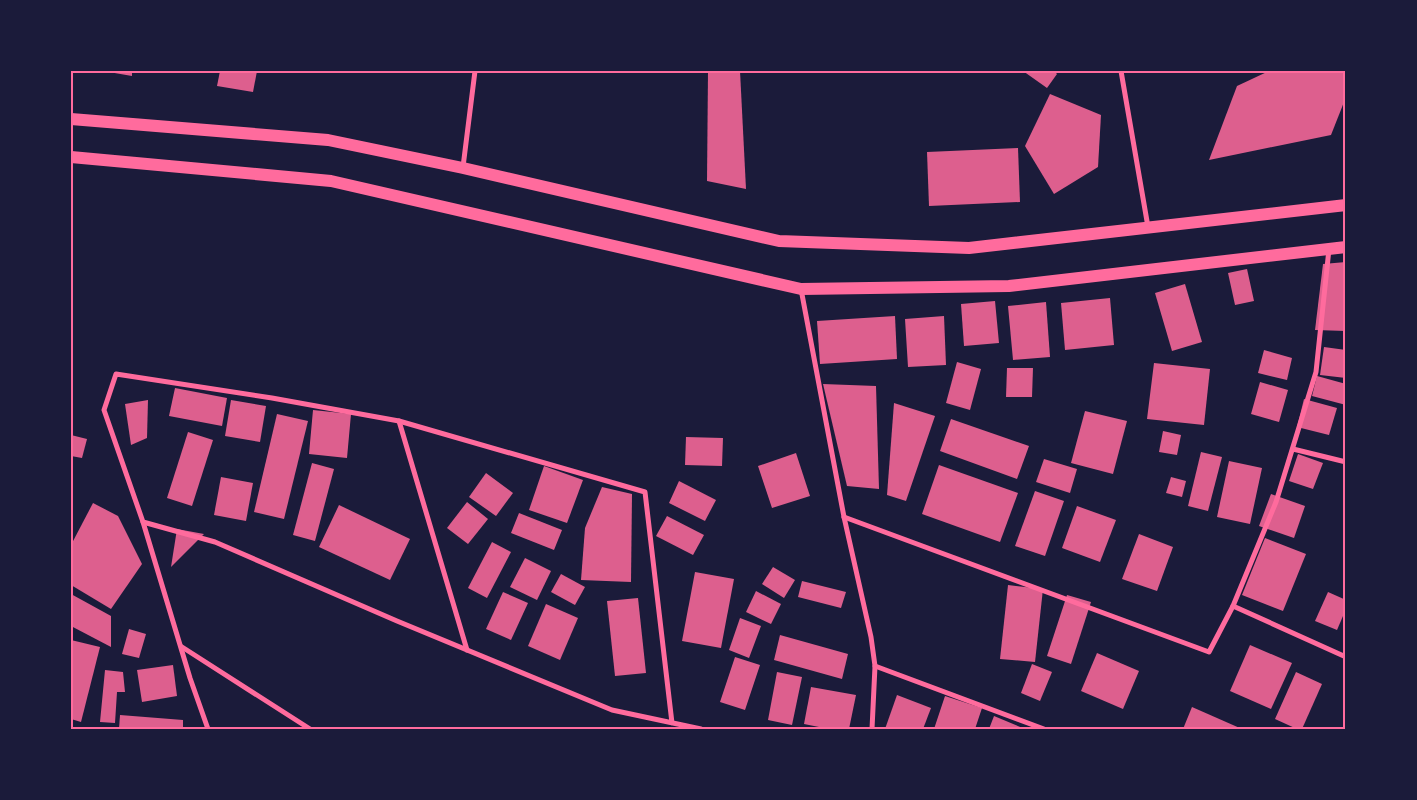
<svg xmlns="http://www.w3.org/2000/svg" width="1417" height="800" font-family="Ubuntu,sans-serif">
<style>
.building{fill:#dd5f8e}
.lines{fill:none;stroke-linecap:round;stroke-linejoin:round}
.minor{stroke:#ff6b9d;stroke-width:5}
.primary{stroke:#ff6b9d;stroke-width:12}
.neatline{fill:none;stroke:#ff6b9d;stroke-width:2}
</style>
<rect width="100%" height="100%" fill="#1b1b3a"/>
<!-- building -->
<g class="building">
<polygon points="103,71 132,71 132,76"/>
<polygon points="220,71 257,71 253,92 217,86"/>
<polygon points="708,71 740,71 746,189 707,181"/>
<polygon points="1023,71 1054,71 1057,74 1047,88"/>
<polygon points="1269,71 1346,71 1346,97 1331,135 1209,160 1237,86"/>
<polygon points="1050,94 1101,115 1098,167 1054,194 1025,146"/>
<polygon points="1018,148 1020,202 929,206 927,152"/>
<polygon points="1346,262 1346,331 1315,330 1323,264"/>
<polygon points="1247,269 1254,301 1235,305 1228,273"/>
<polygon points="1185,284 1202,342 1172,351 1155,293"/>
<polygon points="1110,298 1114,345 1065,350 1061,303"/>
<polygon points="995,301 999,343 964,346 961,304"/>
<polygon points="1046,302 1050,357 1013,360 1008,306"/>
<polygon points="895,316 897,359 820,364 817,321"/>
<polygon points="944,316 946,365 908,367 905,319"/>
<polygon points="1324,347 1346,350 1346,378 1320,375"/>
<polygon points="1264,350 1292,358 1287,380 1258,373"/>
<polygon points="957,362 981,369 970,410 946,403"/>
<polygon points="1154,363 1210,369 1204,425 1147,419"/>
<polygon points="1007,368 1033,368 1032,397 1006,397"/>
<polygon points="1317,376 1346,384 1346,405 1312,396"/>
<polygon points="1260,382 1288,390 1279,422 1251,414"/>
<polygon points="823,384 876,386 879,489 847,486"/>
<polygon points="175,388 227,398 222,426 169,416"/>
<polygon points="1304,399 1337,408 1329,435 1297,427"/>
<polygon points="148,400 147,438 131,445 125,404"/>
<polygon points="231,400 266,406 260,442 225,436"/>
<polygon points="894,403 935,416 906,501 887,495"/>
<polygon points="313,410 351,414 347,458 309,454"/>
<polygon points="1085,411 1127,421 1113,474 1071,463"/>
<polygon points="277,414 308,421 284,519 254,512"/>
<polygon points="951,419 1029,446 1017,479 940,451"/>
<polygon points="1163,431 1181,435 1177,455 1159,452"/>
<polygon points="188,432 213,440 192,506 167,498"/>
<polygon points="71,435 87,439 82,458 71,456"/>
<polygon points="686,437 723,438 722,466 685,465"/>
<polygon points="1201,452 1222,457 1208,511 1188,506"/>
<polygon points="796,453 810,496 772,508 758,466"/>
<polygon points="1298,454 1323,463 1313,489 1289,481"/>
<polygon points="1044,459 1077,469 1070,493 1036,482"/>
<polygon points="1229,461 1262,468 1250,524 1217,517"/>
<polygon points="312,463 334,469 315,541 293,535"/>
<polygon points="939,465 1018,493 1000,542 922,514"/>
<polygon points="544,466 583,480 567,523 529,510"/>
<polygon points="486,473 513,493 496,516 469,497"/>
<polygon points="221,477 253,483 246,521 214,515"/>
<polygon points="1171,477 1186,481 1182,497 1166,493"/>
<polygon points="679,481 716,500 705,521 669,503"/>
<polygon points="602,487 632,494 631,582 581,580 585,528"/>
<polygon points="1035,491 1064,501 1045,556 1015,546"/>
<polygon points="1271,494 1305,506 1294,538 1259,526"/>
<polygon points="467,502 488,519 468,544 447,528"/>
<polygon points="93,503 118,516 142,564 111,609 71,585 71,545"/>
<polygon points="339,505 410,539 390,580 319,547"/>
<polygon points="1077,506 1116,520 1100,562 1062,548"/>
<polygon points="519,513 562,530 554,550 511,533"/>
<polygon points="667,516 704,535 693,555 656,536"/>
<polygon points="177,529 204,534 171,567"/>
<polygon points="1139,534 1173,547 1157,591 1122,579"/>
<polygon points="1265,538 1306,554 1283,611 1242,595"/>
<polygon points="492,542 511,552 487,598 468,588"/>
<polygon points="525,558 551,571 537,600 510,587"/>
<polygon points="773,567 795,580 784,598 762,584"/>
<polygon points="695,572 734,579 721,648 682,641"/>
<polygon points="561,574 585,587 575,605 551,592"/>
<polygon points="802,581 846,592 841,608 798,597"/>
<polygon points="1008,585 1043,589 1035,662 1000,659"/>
<polygon points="756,591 781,604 771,624 746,612"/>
<polygon points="503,592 528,603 511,640 486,629"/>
<polygon points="1328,592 1346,600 1346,609 1337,630 1315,621"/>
<polygon points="71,594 111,616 111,647 71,626"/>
<polygon points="1067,595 1091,602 1071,664 1047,656"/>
<polygon points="638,598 646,673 615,676 607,601"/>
<polygon points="546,604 578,618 560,660 528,646"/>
<polygon points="740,618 761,626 749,658 729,650"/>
<polygon points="129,629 146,634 139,658 122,654"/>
<polygon points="780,635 848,654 842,679 774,660"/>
<polygon points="71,640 100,647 81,722 71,719"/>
<polygon points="1250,645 1292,663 1271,709 1230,691"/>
<polygon points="1097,653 1139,671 1123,709 1081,691"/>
<polygon points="735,657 760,665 745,710 720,702"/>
<polygon points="1032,664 1052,672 1040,701 1021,693"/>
<polygon points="173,665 177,696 142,702 137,670"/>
<polygon points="105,670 123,672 125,692 117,692 115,723 100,722"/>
<polygon points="777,672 802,677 792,725 768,720"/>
<polygon points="1296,672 1322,684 1302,729 1297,729 1275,719"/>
<polygon points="811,687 856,695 849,729 829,729 804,724"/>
<polygon points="897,695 931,708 923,729 885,729"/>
<polygon points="945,696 982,708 975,729 934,729"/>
<polygon points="1192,707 1242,729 1183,729"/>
<polygon points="120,715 183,720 183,729 119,729"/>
<polygon points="994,716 1025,729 989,729"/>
</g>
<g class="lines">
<!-- minor -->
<g class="minor">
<polyline points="1121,71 1148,227"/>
<polyline points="463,167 475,71"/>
<polyline points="801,289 844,517 871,637 875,666 872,729"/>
<polyline points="399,421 467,650"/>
<polyline points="1293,449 1346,462"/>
<polyline points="844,517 1209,652 1233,606 1276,502 1316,372 1329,249"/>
<polyline points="143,522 190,678 208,729"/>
<polyline points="1233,606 1346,657"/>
<polyline points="182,647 310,729"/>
<polyline points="875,666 1044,729"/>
<polyline points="672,723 645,492 399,421 272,398 116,374 104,410 143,522 215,542 397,621 612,710 701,729"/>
</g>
<!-- primary -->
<g class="primary">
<polyline points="71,119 328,140 463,168 779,241 969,248 1346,205"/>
<polyline points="71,157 331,181 801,289 1009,286 1346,247"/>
</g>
</g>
<!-- border -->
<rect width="1417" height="800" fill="none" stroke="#1b1b3a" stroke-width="145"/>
<rect x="72" y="72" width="1272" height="656" class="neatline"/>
</svg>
